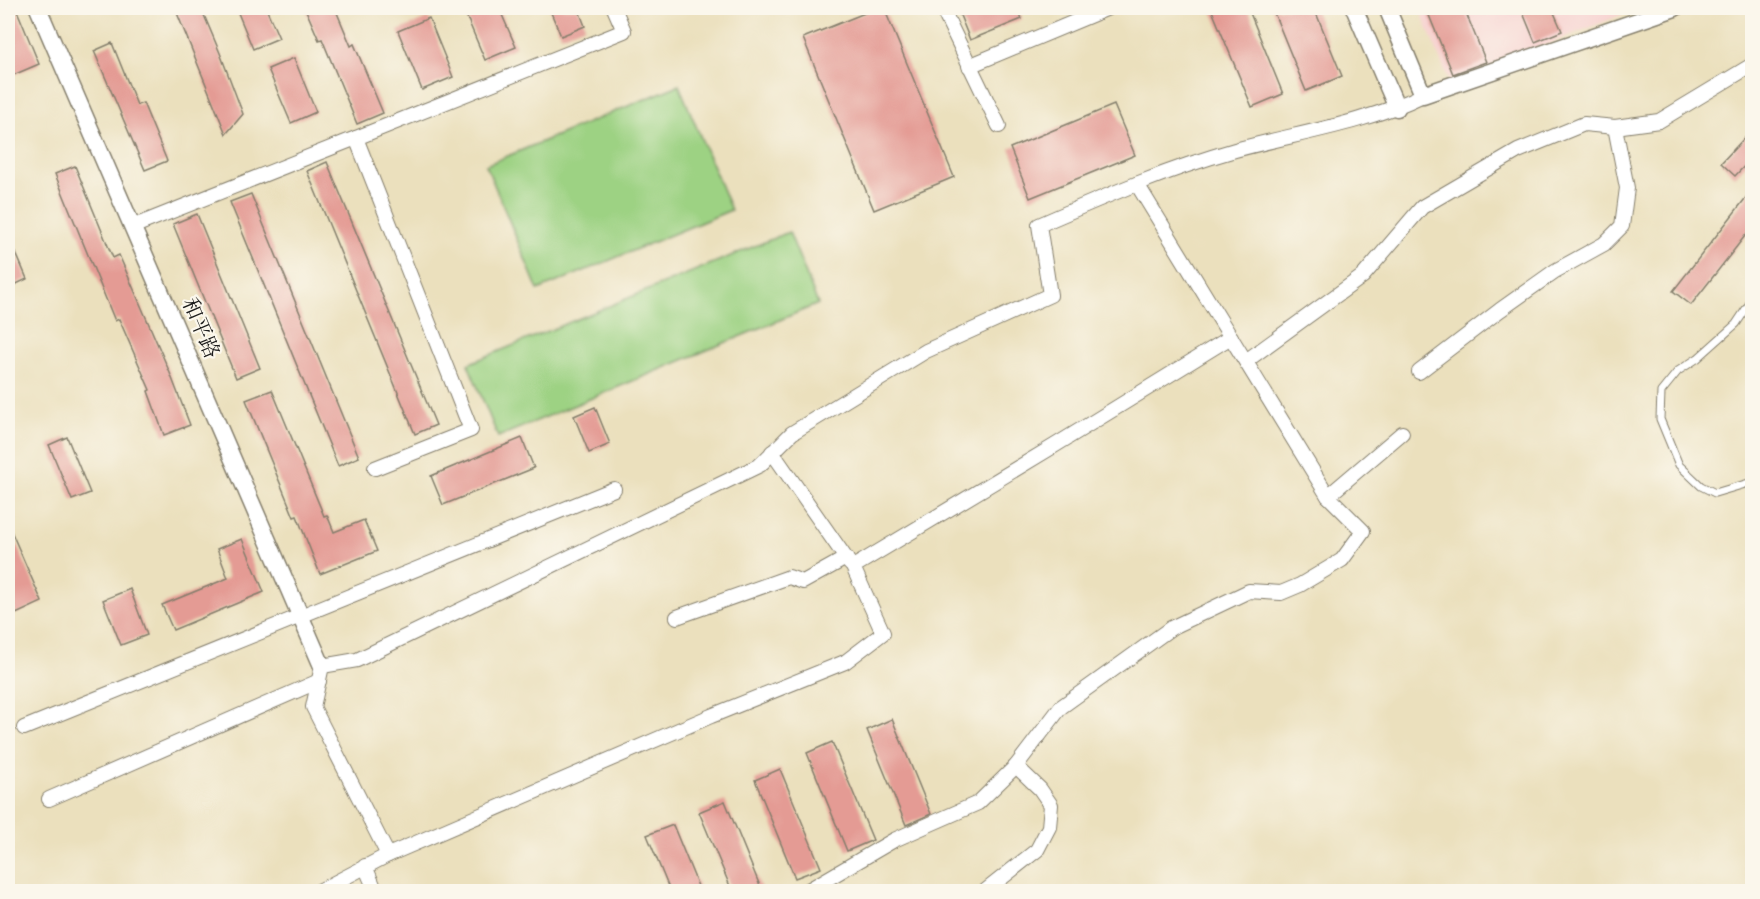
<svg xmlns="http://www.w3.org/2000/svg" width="1760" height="899" font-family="'IM FELL French Canon','Noto Serif SC',serif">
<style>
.built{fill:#f7d0cf}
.green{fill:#9dd283;stroke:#5c7750;stroke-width:1.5}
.building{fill:#e49b94}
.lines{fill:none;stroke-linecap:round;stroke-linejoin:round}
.service-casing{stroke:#847e6c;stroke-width:9}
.minor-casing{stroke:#847e6c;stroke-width:16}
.tertiary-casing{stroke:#847e6c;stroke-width:19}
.service{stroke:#fff;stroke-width:7}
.minor{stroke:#fff;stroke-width:14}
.tertiary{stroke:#fff;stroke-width:16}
.labels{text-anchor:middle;stroke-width:4.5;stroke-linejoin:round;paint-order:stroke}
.street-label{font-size:21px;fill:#1c1c1c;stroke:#fbf7ec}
</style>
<rect width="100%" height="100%" fill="#fbf7ec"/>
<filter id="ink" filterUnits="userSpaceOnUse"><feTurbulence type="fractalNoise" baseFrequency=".0167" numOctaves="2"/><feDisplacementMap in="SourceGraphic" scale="12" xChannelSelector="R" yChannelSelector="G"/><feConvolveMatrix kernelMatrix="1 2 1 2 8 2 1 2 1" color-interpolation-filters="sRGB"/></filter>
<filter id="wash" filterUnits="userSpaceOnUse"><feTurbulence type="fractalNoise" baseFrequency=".008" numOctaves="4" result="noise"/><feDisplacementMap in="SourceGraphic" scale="24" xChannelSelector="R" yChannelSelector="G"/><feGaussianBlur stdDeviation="1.35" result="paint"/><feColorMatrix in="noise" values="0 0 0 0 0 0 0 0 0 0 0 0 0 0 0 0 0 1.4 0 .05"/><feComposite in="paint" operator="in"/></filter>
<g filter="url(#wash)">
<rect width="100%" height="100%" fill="#ebe0bd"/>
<!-- built -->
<polygon class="built" points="1419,8 1639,8 1450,83"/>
<!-- green -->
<g class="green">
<polygon points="679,85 731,210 538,290 486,165"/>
<polygon points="789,232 818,304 498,437 468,364"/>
</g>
<g id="blocks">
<!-- building -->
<g class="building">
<polygon points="8,8 16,8 39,64 11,76 8,68"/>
<polygon points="175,8 201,8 220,53 243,114 226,134"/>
<polygon points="236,8 266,8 279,38 253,49"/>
<polygon points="305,8 335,8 351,46 354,44 383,113 357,124 322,39 319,40"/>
<polygon points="463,8 499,8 516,47 485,60"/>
<polygon points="549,8 578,8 585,26 561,36"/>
<polygon points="877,8 884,8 954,177 874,210 803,38"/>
<polygon points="957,8 1018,8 1022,19 970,40"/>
<polygon points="1211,8 1248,8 1283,94 1252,107"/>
<polygon points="1272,8 1314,8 1342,76 1306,91"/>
<polygon points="1426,8 1464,8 1486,62 1453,74"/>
<polygon points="1521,8 1552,8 1562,31 1535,42"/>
<polygon points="429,18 453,77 422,90 398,31"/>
<polygon points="112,43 137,105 143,103 167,161 145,170 94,51"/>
<polygon points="294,58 316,112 291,123 268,69"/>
<polygon points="1114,105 1135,155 1030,198 1010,148"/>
<polygon points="1752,130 1752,158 1735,176 1721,163"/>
<polygon points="327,162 436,425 415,434 307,171"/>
<polygon points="75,166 113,258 119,255 170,373 190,425 164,435 148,391 150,390 119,319 115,321 55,174"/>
<polygon points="1752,190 1752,227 1691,305 1673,291"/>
<polygon points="251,194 359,457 338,466 230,202"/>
<polygon points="197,214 260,368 236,378 173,224"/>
<polygon points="8,234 27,279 8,288"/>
<polygon points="272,390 324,516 327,515 334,532 364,520 377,551 320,574 297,516 294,517 246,400"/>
<polygon points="595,407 610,444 589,453 574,416"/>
<polygon points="67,437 90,493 72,500 49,445"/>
<polygon points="522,438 534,468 443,505 431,476"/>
<polygon points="8,524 42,602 16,614 8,595"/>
<polygon points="242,539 264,592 173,630 162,605 228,578 217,549"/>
<polygon points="130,589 147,635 121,645 103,600"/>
<polygon points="892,719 931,814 906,825 867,730"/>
<polygon points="832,742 873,840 847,851 807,753"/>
<polygon points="780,769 821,868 795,878 755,780"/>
<polygon points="725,801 762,891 732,891 699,812"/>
<polygon points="673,825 700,891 670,891 647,835"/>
</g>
</g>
</g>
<g filter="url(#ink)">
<use href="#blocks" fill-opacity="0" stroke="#847e6c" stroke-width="1.5"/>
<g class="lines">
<defs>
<polyline id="service" points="1752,300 1736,324 1698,358 1678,371 1661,392 1660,419 1679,465 1701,486 1715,493 1752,482"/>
<g id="minor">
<polyline points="942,8 999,126"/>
<polyline points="969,66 1108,8"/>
<polyline points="356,138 624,31 614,8"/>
<polyline points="132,227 356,138 471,430 375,468"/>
<polyline points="1246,361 1363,276 1422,207 1518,151 1584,124 1615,127 1659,121 1752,65"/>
<polyline points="1419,372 1500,310 1555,271 1604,244 1622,226 1627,188 1615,127"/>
<polyline points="772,452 850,564"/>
<polyline points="1328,496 1402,433"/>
<polyline points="677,617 789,577 803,582 846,558"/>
<polyline points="24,728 614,489"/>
<polyline points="49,799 319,681"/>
<path d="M388,855L313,707L322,666L357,660L760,465L792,433L926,351L1050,295L1039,225C1103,197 1168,169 1235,150C1298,133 1364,124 1423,95"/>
<polyline points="365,866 376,892"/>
<polyline points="317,892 388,855 711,716 845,662 883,633 853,567 1054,446 1231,337"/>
<polyline points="805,892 894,840 978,803 1016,766 1061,707 1171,628 1249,591 1281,593 1300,585 1342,560 1363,531 1328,496 1137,184"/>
<polyline points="984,892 1037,850 1049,827 1051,805 1040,789 1016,766"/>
</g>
<g id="tertiary">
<polyline points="38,8 322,666"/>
<polyline points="1354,8 1397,108"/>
<polyline points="1387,8 1423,95 1675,8"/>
</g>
</defs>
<!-- service casing -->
<use href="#service" class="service-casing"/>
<!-- minor casing -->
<use href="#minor" class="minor-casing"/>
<!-- tertiary casing -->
<use href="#tertiary" class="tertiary-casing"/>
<!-- service -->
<use href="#service" class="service"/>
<!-- minor -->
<use href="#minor" class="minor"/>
<!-- tertiary -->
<use href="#tertiary" class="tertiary"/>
</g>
</g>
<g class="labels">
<!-- street labels -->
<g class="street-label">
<text transform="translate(201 328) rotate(67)" y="7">和平路</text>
</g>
</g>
<!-- margin -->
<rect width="1760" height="899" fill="none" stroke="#fbf7ec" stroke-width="30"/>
</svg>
